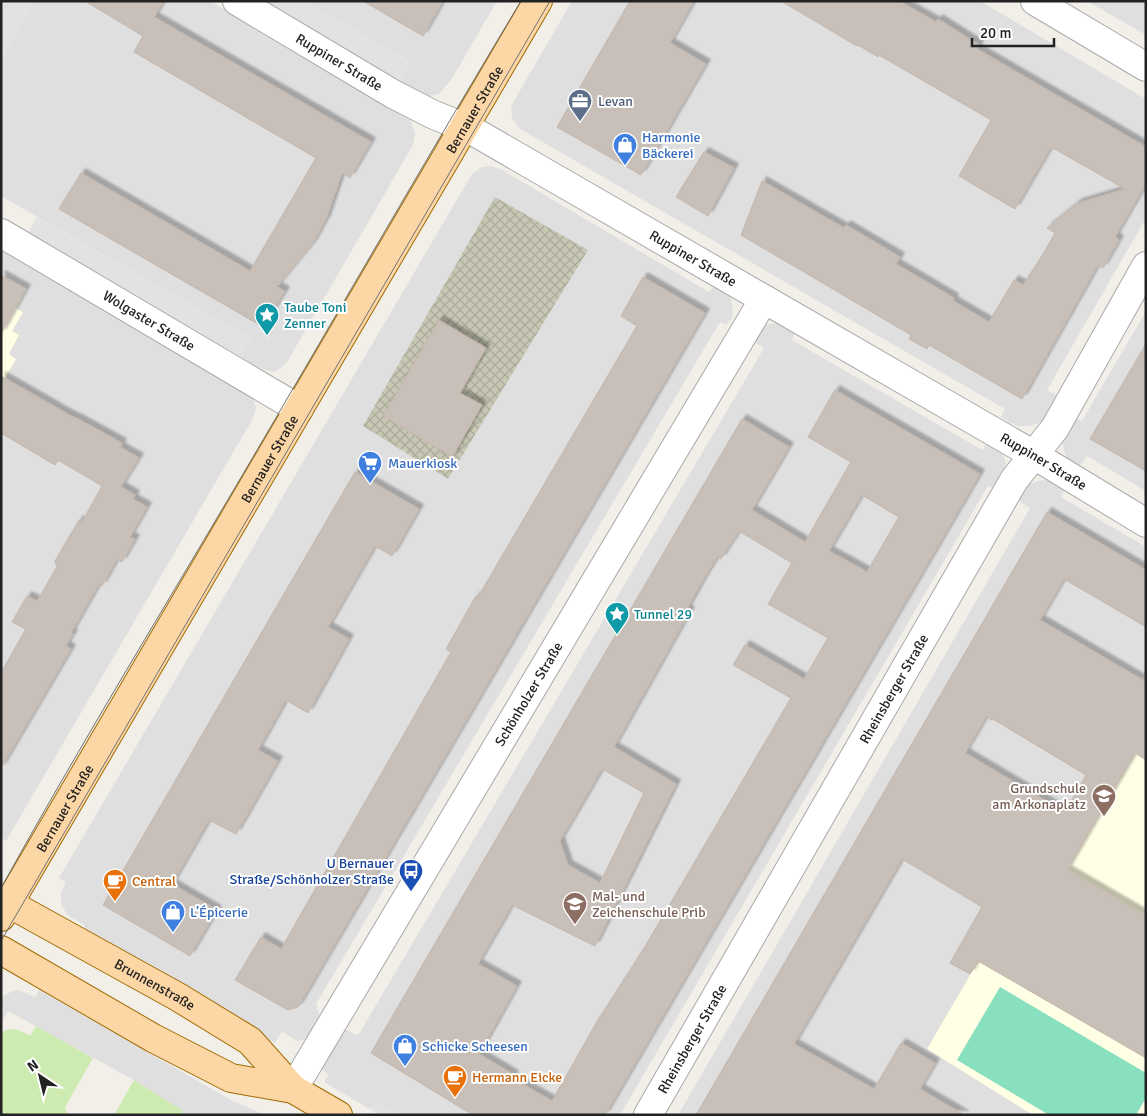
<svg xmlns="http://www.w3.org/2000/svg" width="1147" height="1116" font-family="Signika,sans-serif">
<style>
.residential{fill:#e0dfdf}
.education{fill:#ffffe5}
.construction{fill:url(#construction-cross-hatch)}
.grass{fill:#cdebb0}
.pitch{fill:#88e0be}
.parking{fill:#e2e2e2}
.building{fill:#c7bfb8;stroke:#c4b6ab;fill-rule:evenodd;filter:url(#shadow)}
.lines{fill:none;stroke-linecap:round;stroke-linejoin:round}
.minor-casing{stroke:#a9a9a9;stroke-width:30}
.major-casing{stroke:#a06b00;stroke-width:30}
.minor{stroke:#fff;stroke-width:28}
.major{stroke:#fcd6a4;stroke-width:28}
.tram{stroke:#707070;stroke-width:1}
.labels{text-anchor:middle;stroke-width:4;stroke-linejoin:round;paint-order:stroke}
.street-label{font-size:14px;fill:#222;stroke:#fff}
.service-label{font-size:14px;fill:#4e5e75;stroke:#fff;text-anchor:start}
.shop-label{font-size:14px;fill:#366cbe;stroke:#fff;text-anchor:start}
.culture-label{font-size:14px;fill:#0d838f;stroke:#fff;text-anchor:start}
.education-label{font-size:14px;fill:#785e54;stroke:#fff;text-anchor:end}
.transit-label{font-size:14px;fill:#164399;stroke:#fff;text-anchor:end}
.food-label{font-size:14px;fill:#c56008;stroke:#fff;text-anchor:start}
</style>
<defs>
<pattern id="construction-cross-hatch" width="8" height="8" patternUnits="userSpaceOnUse" patternTransform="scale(1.25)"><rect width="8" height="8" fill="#c7c7b4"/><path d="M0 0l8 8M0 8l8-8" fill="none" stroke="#abab9a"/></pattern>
<filter id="shadow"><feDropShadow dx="4.5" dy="-4.5" stdDeviation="1" flood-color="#0004"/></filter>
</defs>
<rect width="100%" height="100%" fill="#f2efe9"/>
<!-- residential -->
<g class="residential">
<polygon points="1,1 210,1 410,120 415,133 413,145 287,362 281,368 274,372 262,369 245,360 241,356 251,339 1,196"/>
<polygon points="304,1 497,1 451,80 439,94 430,96 423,96 400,81 410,62"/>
<polygon points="572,1 980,1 1146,99 1146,218 1047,390 1063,399 1045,421 1029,426 1018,426 1010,423 1001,417 1005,409 520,129 512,118 511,106"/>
<polygon points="1087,1 1146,1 1146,35"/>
<polygon points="491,166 502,170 709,292 714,286 725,292 731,299 733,309 732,318 726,325 720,322 316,1004 320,1016 308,1036 303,1040 297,1041 282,1031 275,1043 81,933 85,925 68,916 61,904 61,892 66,882 59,878 472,174 482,167"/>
<polygon points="1,250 249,394 254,401 256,409 252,420 6,841 1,838"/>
<polygon points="1146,311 1146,491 1087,456 1077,470 1066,458 1062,442 1074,417 1082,421"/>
<polygon points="781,323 795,333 792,340 982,450 987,443 999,450 1004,456 1006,464 1005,472 995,489 988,486 620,1115 399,1115 380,1104 368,1108 324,1082 328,1075 322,1069 321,1063 343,1028 356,1035 359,1034 764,348 748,338 756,328 768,324"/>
<polygon points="1043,480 1053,481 1066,488 1061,497 1146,547 1146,1115 678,1115 1030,508 1015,499 1028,484"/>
<polygon points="19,990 35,997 39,990 233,1101 266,1115 181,1115 182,1111 134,1080 8,1011 1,1023 1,998 12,991"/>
</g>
<!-- education -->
<g class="education">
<polygon points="1,275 26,289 16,308 23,312 12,331 19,335 9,354 16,359 5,378 1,376"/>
<polygon points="1146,673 1146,1115 1033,1115 927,1049"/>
</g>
<!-- construction -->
<polygon class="construction" points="495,197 588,250 448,479 363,426"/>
<!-- grass -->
<g class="grass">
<path d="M36,1026L93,1058L65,1107L68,1115H1V1033C13,1026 19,1030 30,1036Z"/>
<polygon points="134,1080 183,1111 181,1115 114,1115"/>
</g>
<!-- pitch -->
<polygon class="pitch" points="1000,987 1146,1073 1146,1098 1136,1115 1049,1115 957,1060"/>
<!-- parking -->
<g class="parking">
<polygon points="1,1 36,2 1,61"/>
<polygon points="262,1 304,1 411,63 400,80"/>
<polygon points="37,217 251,339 241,357 26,235"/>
<polygon points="380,1104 399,1115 379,1115 368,1108"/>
</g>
<!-- building -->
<g class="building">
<polygon points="85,1 164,1 154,17 371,142 350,178 342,173 326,219 313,243 277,287 285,291 263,327 59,209 81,173 250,271 316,158 134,52 143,36"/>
<polygon points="363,1 443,1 423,36"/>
<polygon points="630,1 694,1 670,43 706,64 641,175 557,127"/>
<polygon points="781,1 899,1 936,22 938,19 979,45 977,49 1146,147 1146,184 1115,237 1119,240 1103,268 1098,265 1022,399 929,345 927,349 909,339 911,335 741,235 762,181 844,228 846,225 900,257 896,264 954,298 953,301 989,322 1014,280 1023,285 1042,256 1055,233 1047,228 1078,203 1125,189 1051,147 1015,209 959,176 991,120 879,55 878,57 858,45 857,46"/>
<polygon points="704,152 734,168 708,216 676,197"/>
<polygon points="1,275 26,289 1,334"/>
<polygon points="643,277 705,313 298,1007 288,1010 235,980 261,937 281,949 451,652 446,649 476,596 478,597 637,326 621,316"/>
<polygon points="439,320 486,348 460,393 482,405 452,457 383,416"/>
<polygon points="1146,344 1146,471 1090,439"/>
<polygon points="1,376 71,416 78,419 122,443 120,447 139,458 121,487 135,495 133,499 147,507 130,537 135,539 122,562 117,559 102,586 99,584 71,633 73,634 66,646 71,649 1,768 1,673 26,629 12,622 27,596 37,601 57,567 55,561 79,520 82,522 102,486 58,460 55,465 1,433"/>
<path d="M835,390L980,474L605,1115H473L371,1053L742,419L789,447L752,510L805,542L851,462L808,437ZM862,495L899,517L867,572L829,551ZM739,531L792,563L768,604L828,638L804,679L745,645L733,665L791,698L646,945L598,1020L552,1101L512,1078L514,1075L479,1054L517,986L478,964L512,905L595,946L676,784L614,747L690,611L687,609L702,582L717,557L721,559ZM602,769L644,793L600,883L568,865L560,841Z"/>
<polygon points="355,472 419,509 392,556 375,546 328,627 349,639 308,713 286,700 258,750 278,761 236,834 209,820 172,884 217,910 190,956 103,905"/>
<path d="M1047,512L1146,570V627L1064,579L1040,620L1146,682V760L1135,753L1067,870L1146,916V1058L978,961L970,974L950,963L982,907L902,859L794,1044L874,1089L901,1043L935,1063L920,1089L964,1115H696ZM986,717L992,720L993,719L1086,775L1065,812L965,753Z"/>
</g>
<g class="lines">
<defs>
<g id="minor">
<path id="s1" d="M237,1L393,94L432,114L473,131L1034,455L1146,523"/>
<polyline points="1035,1 1146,67"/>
<path id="s2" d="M1,233L299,409"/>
<path id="s3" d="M293,1089L764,299"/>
<path id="s4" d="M648,1115L1014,480L1055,428L1146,266"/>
</g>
<g id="major">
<path id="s5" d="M1,899L178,997L250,1041L293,1089L338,1115"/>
<path id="s6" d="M1,917L538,1"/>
<polyline points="1,950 153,1038 231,1078 293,1089"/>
</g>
</defs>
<!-- minor casing -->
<use href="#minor" class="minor-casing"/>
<!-- major casing -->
<use href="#major" class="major-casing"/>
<!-- minor -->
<use href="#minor" class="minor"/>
<!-- major -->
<use href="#major" class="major"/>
<!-- tram -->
<g class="tram">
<path d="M1,888C75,754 155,623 233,491C329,328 423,164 521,1"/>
<polyline points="1,941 550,1"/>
</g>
</g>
<!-- icons -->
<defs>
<symbol id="office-pin" viewBox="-11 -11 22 30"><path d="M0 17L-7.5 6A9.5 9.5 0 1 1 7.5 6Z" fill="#5c6f8a" stroke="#fff"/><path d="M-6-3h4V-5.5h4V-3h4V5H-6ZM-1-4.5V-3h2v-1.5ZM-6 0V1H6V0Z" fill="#fff"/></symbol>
<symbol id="shop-pin" viewBox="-11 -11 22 30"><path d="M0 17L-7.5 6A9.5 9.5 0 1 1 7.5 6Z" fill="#3f7fe0" stroke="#fff"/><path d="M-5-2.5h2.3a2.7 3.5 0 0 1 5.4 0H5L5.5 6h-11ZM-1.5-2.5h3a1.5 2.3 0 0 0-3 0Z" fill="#fff"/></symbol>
<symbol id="sight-pin" viewBox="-11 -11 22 30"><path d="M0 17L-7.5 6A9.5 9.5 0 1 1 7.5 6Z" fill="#0f9aa8" stroke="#fff"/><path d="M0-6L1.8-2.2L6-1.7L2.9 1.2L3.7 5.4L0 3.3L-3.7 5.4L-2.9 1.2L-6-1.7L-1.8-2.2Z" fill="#fff"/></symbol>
<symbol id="supermarket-pin" viewBox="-11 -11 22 30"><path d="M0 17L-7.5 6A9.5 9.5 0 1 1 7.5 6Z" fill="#3f7fe0" stroke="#fff"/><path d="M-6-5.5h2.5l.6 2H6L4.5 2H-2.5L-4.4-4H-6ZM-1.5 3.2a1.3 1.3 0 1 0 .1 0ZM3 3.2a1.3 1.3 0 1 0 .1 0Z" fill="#fff"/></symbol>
<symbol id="school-pin" viewBox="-11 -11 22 30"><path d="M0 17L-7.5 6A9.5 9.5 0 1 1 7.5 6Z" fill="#8d6e63" stroke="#fff"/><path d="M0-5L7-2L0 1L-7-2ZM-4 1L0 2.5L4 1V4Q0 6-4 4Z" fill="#fff"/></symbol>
<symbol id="bus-pin" viewBox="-11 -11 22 30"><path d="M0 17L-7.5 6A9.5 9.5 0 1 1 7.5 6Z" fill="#1a4fb4" stroke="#fff"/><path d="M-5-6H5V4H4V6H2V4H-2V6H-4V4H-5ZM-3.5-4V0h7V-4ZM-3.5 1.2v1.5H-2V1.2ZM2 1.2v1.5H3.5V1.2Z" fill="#fff"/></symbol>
<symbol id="cafe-pin" viewBox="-11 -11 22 30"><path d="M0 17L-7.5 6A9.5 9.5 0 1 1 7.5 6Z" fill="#e8710a" stroke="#fff"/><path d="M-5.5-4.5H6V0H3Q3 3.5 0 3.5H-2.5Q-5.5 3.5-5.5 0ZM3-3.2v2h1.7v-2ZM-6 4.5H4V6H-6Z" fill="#fff"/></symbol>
</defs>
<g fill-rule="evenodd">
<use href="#office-pin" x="566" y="87" width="28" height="38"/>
<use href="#shop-pin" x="611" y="131" width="28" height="38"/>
<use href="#sight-pin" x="253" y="301" width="28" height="38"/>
<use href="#supermarket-pin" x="356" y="449" width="28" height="38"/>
<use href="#sight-pin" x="603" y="600" width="28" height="38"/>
<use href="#school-pin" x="1090" y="782" width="28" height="38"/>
<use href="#bus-pin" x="397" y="857" width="28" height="38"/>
<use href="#cafe-pin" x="101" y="867" width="28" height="38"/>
<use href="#school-pin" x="561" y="890" width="28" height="38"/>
<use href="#shop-pin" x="159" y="898" width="28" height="38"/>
<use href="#shop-pin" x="391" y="1032" width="28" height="38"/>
<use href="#cafe-pin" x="441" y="1063" width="28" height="38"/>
</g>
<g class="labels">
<!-- street labels -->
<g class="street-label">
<text dy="5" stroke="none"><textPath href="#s1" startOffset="119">Ruppiner Straße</textPath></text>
<text dy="5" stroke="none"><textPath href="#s6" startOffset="936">Bernauer Straße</textPath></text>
<text dy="5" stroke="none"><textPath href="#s1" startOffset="524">Ruppiner Straße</textPath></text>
<text dy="5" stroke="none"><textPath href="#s2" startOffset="172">Wolgaster Straße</textPath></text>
<text dy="5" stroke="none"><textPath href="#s6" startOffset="531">Bernauer Straße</textPath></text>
<text dy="5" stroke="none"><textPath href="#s1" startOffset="929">Ruppiner Straße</textPath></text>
<text dy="5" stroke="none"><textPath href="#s4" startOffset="492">Rheinsberger Straße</textPath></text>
<text dy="5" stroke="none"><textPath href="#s3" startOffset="460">Schönholzer Straße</textPath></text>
<text dy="5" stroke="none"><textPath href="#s6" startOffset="126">Bernauer Straße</textPath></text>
<text dy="5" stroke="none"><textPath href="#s5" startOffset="176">Brunnenstraße</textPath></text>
<text dy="5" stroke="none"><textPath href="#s4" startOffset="88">Rheinsberger Straße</textPath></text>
</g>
<!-- service labels -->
<g class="service-label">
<text x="598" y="106">Levan</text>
</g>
<!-- shop labels -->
<g class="shop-label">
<text x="642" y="142">Harmonie<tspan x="642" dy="16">Bäckerei</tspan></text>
<text x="388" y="468">Mauerkiosk</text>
<text x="190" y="917">L’Épicerie</text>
<text x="422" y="1051">Schicke Scheesen</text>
</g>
<!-- culture labels -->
<g class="culture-label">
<text x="284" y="312">Taube Toni<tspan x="284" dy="16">Zenner</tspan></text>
<text x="634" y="619">Tunnel 29</text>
</g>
<!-- education labels -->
<g class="education-label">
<text x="1086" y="793">Grundschule<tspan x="1086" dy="16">am Arkonaplatz</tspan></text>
<text x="592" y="901" text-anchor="start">Mal- und<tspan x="592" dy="16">Zeichenschule Prib</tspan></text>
</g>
<!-- transit labels -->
<g class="transit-label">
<text x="394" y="868">U Bernauer<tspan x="394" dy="16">Straße/Schönholzer Straße</tspan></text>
</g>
<!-- food labels -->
<g class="food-label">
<text x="132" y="886">Central</text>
<text x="472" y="1082">Hermann Eicke</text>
</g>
</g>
<!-- border -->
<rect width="1147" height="1116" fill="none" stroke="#222222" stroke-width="5"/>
<!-- north arrow -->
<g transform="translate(40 1076) rotate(325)" stroke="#ffffff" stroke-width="4" paint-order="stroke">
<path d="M0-4L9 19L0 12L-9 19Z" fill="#222222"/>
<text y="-8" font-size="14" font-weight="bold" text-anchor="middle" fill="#222222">N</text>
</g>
<!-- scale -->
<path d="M972 38v8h82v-8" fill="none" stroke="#222222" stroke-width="2.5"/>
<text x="980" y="38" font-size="15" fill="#222222" stroke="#ffffff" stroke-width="4" paint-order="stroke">20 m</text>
</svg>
